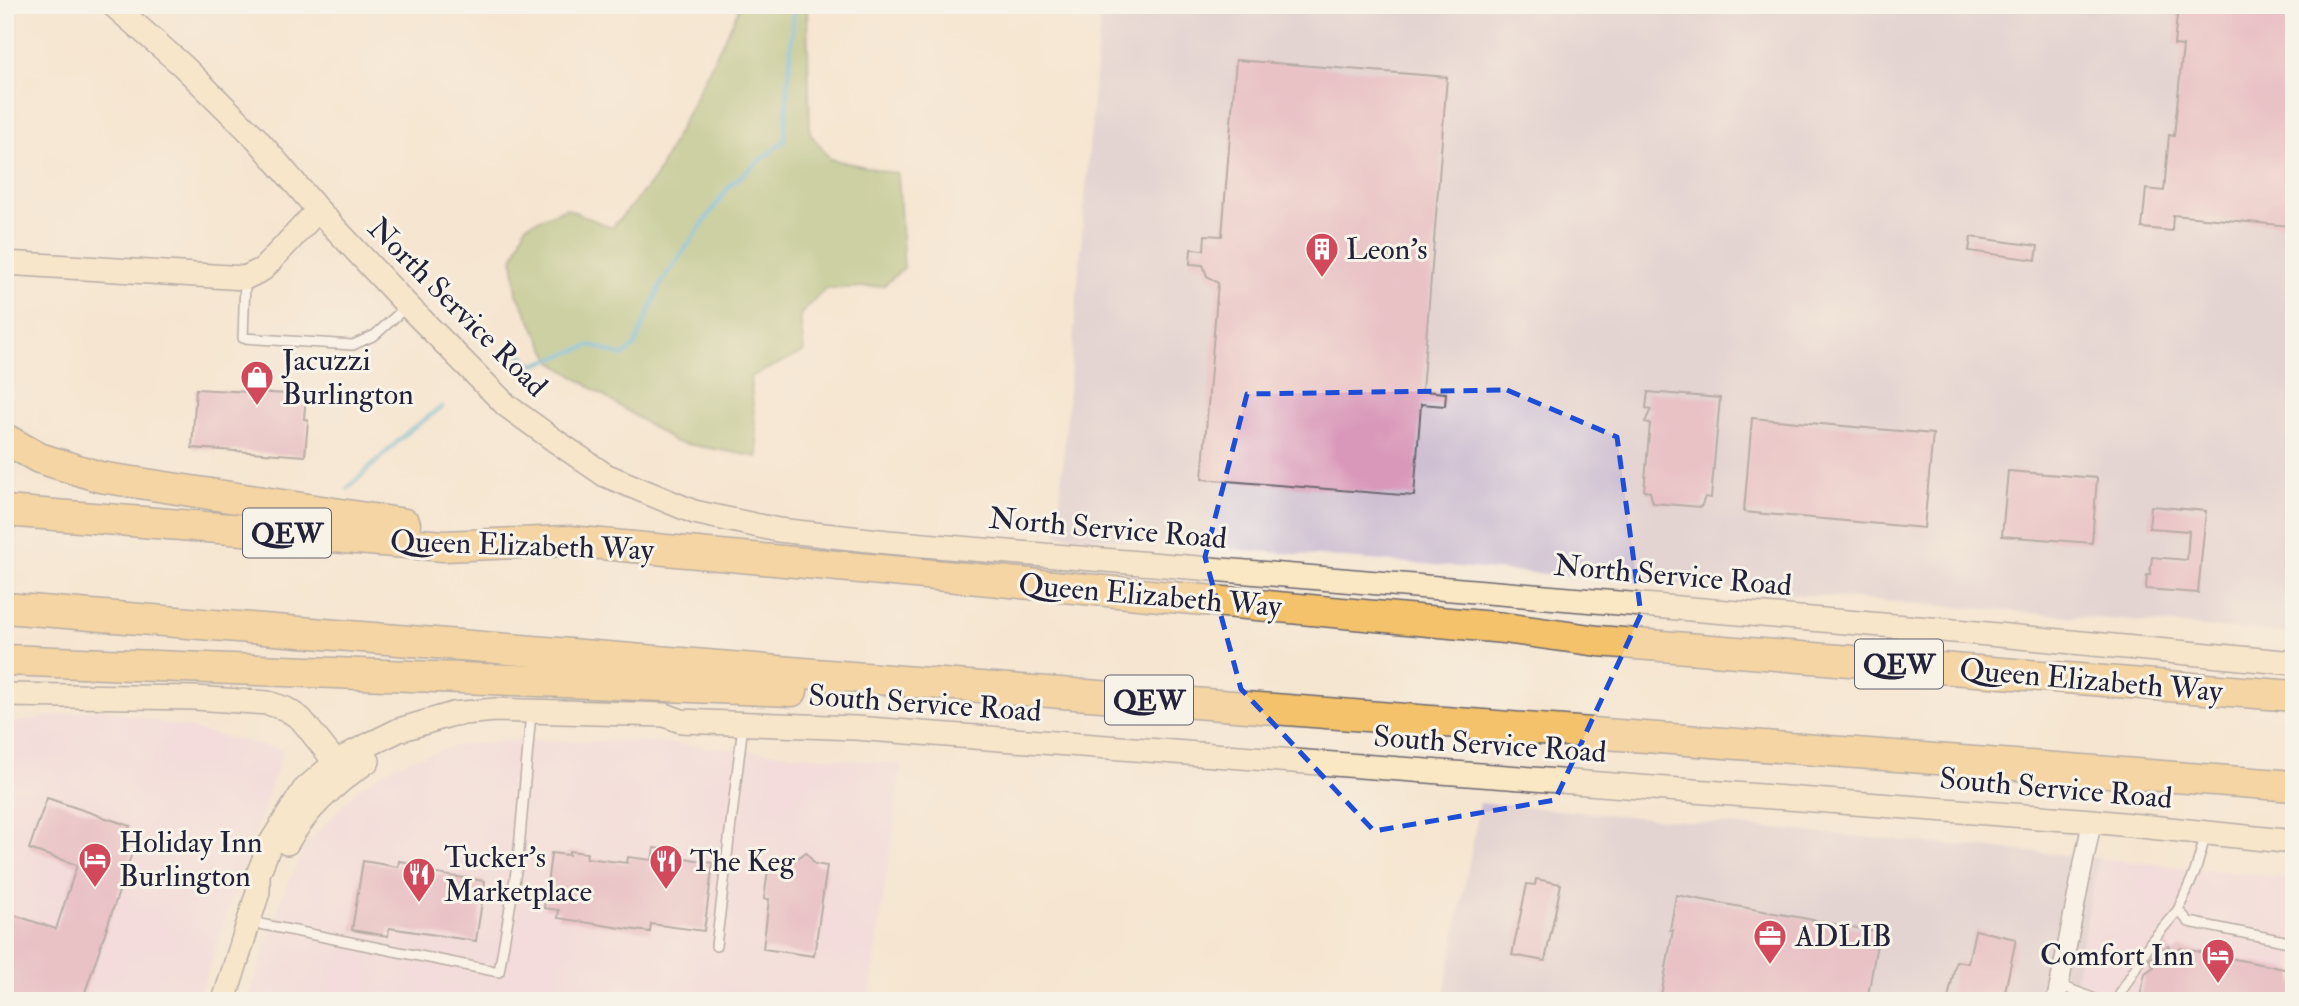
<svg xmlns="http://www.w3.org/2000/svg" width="2299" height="1006" font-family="'IM FELL Double Pica',serif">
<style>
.built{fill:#efd0e6}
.industrial{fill:#cdbed2}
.forest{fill:#9ab668;stroke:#5e6c52;stroke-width:2}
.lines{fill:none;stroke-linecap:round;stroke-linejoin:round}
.stream{stroke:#4dadcc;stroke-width:5}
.building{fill:#d997b9}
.lane-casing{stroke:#6c6770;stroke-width:12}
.street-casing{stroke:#6c6770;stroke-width:21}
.secondary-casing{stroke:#6c6770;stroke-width:26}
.highway-casing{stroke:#6c6770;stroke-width:33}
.lane{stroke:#fff;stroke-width:9}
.street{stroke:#fff;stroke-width:18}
.secondary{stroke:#fae7c3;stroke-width:23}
.highway{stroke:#f3c26a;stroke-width:30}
.marked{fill:none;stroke:#1d4ed8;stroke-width:5;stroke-dasharray:14 9;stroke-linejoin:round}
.labels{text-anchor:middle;stroke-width:6;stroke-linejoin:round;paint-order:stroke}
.shield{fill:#f7f3e8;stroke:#62616f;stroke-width:2}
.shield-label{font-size:28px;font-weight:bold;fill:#22223b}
.poi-label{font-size:30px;fill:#22223b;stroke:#f7f3e8;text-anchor:start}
.street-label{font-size:30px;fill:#22223b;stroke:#f7f3e8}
</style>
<rect width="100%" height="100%" fill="#f7f3e8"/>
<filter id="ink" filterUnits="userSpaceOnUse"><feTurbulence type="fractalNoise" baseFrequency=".0143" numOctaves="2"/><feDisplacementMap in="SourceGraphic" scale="14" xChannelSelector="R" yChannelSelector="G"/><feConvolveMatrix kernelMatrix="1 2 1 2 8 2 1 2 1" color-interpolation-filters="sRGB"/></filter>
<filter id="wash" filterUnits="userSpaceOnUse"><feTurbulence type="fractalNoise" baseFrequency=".00686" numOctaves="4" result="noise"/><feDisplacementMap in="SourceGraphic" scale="28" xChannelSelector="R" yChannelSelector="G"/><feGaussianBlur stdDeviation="1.57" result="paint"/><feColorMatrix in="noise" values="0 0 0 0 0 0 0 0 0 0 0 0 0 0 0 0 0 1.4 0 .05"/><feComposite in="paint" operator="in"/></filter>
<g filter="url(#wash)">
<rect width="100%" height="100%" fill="#f5e6d1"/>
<!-- built -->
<g class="built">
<polygon points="99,708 283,750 198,1001 5,1001 5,724"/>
<polygon points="519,740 650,742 902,764 869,1001 248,1001 283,894 307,843 358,789 396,764 454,746"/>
<polygon points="2099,858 2294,879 2294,1001 2071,1001"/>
</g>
<!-- industrial -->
<g class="industrial">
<polygon points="1101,5 2294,5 2294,634 1057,535"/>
<polygon points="1480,803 2099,858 2071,1001 1443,1001"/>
</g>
<!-- forest -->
<polygon class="forest" points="737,5 809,5 807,7 810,133 830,159 898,174 904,268 883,286 825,289 800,315 804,352 750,377 759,457 675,442 552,362 517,294 513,259 526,225 566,208 612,228 655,178 738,11"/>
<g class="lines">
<!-- stream -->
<g class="stream">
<polyline points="517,351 534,365 592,345 622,356 634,347 662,282 730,185 784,141 794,5"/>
<polyline points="348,488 410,430 442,407"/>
</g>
</g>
<g id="blocks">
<!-- building -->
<g class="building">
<polygon points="2178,5 2294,5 2294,60 2287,139 2293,140 2294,148 2294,187 2290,226 2173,215 2172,231 2142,228 2146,189 2164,191 2169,135 2174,136 2183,46 2174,45"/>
<polygon points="1236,60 1447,77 1422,391 1446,393 1445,406 1421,404 1414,496 1202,479 1218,283 1207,276 1203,265 1190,264 1191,249 1204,250 1205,235 1222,236"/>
<polygon points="1971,237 2038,246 2036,260 1969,251"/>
<polygon points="196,389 306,395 304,419 308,420 305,456 192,448"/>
<polygon points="1648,392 1720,398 1711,498 1705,497 1701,507 1653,503 1650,492 1644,491 1650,423 1645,422 1651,409 1646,408"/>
<polygon points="1752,418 1933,434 1924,528 1744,512"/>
<polygon points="2008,471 2097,478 2092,543 2002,536"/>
<polygon points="2151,506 2206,511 2198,593 2146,589 2147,575 2150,575 2152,557 2187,560 2189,531 2149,528"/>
<polygon points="47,798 130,826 122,850 132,853 82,1001 5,1001 5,912 56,929 77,865 29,849"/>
<polygon points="654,848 669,850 668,855 713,863 704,931 651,924 650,932 621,928 558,918 559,910 544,908 551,853 569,855 569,851 587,853 586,858 627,863 628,857 652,860"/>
<polygon points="806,852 815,864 827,866 814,956 763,949 769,899 764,899 769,863 774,864 775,858 794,861"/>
<polygon points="363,861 398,867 399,861 418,864 416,871 485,881 476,941 389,928 388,936 352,930"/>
<polygon points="1536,879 1561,884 1545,961 1512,955 1527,884 1535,885"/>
<polygon points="1676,895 1879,932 1867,1001 1660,1001 1673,930 1670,930"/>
<polygon points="1975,930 2016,939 2003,1001 1948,999 1956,961 1968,963"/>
<polygon points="2168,946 2173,954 2181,948 2294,971 2294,1001 2201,1001 2187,998 2186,1001 2139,1001 2145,973 2154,967 2149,959"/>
</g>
</g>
</g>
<g filter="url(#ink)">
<use href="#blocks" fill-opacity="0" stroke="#6c6770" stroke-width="2"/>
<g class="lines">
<defs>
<g id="lane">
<polyline points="245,280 243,338 353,345 375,335 406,307"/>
<polyline points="2206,834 2195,872 2178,910 2189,922 2294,943"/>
<polyline points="250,922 499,972 518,860 531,713"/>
<polyline points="716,946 743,725"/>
<polyline points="2059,985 2100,1001"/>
<polyline points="2116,1001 2150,943 2178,910"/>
</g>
<polyline id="street" points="2056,1001 2092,821"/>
<g id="secondary">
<polyline points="113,5 182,65 257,139 318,210 407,305 507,406 557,442 605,475 694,512 778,530 888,542 1966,632 2294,663"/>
<polyline points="5,263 245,278 263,269 318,210"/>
<polyline points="5,695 195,698 268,703 286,709 301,719 336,763 350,768"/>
<path d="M287,843C307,808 335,783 368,761"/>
<polyline points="224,1001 258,892 258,874 270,844 304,790 329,768 354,752 399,730 453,714 495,710 665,715 681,721 855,728 2092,821 2294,842"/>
</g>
<g id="highway">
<polyline points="5,439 39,458 100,477 405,524"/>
<polyline points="5,511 444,546 569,541 1504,628 1598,641 2294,696"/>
<polyline points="5,608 902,681 2294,786"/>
<polyline points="5,660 792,691"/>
</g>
</defs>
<!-- lane casing -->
<use href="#lane" class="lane-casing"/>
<!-- street casing -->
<use href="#street" class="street-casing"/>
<!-- secondary casing -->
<use href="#secondary" class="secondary-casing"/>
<!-- highway casing -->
<use href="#highway" class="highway-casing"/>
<!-- lane -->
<use href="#lane" class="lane"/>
<!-- street -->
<use href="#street" class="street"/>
<!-- secondary -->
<use href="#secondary" class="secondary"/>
<!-- highway -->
<use href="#highway" class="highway"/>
</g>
</g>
<!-- marked area -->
<path d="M0 0H2299V1006H0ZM1507,390L1617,437L1641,614L1555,800L1374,831L1241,689L1205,557L1247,394Z" fill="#f5e6d1" fill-opacity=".55" fill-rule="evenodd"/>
<path class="marked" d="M1507,390L1617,437L1641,614L1555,800L1374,831L1241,689L1205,557L1247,394Z"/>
<!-- icons -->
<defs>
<symbol id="building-pin" viewBox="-11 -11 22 30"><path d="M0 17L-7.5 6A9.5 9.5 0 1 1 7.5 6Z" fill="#d1495b" stroke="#f7f3e8"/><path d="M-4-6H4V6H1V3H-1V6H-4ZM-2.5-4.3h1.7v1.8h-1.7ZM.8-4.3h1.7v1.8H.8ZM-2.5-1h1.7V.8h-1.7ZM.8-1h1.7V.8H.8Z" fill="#fff"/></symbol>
<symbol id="shop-pin" viewBox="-11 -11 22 30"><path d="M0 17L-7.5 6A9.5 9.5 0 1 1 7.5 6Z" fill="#d1495b" stroke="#f7f3e8"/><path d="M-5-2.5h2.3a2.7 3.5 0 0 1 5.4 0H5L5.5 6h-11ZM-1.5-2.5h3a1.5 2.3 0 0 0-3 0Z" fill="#fff"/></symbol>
<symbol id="hotel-pin" viewBox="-11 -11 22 30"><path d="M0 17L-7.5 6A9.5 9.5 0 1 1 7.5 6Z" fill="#d1495b" stroke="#f7f3e8"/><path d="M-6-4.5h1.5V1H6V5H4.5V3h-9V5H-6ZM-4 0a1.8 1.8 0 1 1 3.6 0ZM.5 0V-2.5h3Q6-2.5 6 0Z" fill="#fff"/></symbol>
<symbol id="restaurant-pin" viewBox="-11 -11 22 30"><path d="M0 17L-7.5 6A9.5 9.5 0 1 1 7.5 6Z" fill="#d1495b" stroke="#f7f3e8"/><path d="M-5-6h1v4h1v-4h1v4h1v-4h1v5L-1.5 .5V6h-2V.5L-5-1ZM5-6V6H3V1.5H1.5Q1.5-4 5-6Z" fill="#fff"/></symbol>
<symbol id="office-pin" viewBox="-11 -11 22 30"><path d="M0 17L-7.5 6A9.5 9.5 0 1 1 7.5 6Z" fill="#d1495b" stroke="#f7f3e8"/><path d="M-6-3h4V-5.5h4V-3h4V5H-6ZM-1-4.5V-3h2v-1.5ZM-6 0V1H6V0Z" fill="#fff"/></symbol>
</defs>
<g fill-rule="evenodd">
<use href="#building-pin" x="1303" y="230" width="38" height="52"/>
<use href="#shop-pin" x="238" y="358" width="38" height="52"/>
<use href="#hotel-pin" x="76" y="840" width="38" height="52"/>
<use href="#restaurant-pin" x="647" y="842" width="38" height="52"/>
<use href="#restaurant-pin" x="400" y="855" width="38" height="52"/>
<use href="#office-pin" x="1751" y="917" width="38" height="52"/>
<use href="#hotel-pin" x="2199" y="936" width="38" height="52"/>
</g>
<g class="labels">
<!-- shield labels -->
<g class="shield">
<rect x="243" y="508.5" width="88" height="49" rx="5"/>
<rect x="1855" y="639.5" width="88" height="49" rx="5"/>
<rect x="1105" y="675.5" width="88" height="49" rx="5"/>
</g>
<g class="shield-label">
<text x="287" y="543">QEW</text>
<text x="1899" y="674">QEW</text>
<text x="1149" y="710">QEW</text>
</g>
<!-- poi labels -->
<g class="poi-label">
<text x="1346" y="259">Leon's</text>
<text x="282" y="370">Jacuzzi<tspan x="282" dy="34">Burlington</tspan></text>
<text x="119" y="852">Holiday Inn<tspan x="119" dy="34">Burlington</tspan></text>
<text x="444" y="867">Tucker's<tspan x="444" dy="34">Marketplace</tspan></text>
<text x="690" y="871">The Keg</text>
<text x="1795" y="946">ADLIB</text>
<text x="2194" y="965" text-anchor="end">Comfort Inn</text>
</g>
<!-- street labels -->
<g class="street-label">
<text transform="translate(458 307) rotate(45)" y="10">North Service Road</text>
<text transform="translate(1108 528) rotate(5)" y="10">North Service Road</text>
<text transform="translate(522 545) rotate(2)" y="10">Queen Elizabeth Way</text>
<text transform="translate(1673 575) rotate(5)" y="10">North Service Road</text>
<text transform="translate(1150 595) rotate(5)" y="10">Queen Elizabeth Way</text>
<text transform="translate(2091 680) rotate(5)" y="10">Queen Elizabeth Way</text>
<text transform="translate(925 703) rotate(4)" y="10">South Service Road</text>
<text transform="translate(1490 744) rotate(4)" y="10">South Service Road</text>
<text transform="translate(2056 788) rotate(5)" y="10">South Service Road</text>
</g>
</g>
<!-- margin -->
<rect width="2299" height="1006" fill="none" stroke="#f7f3e8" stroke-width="28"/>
</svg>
